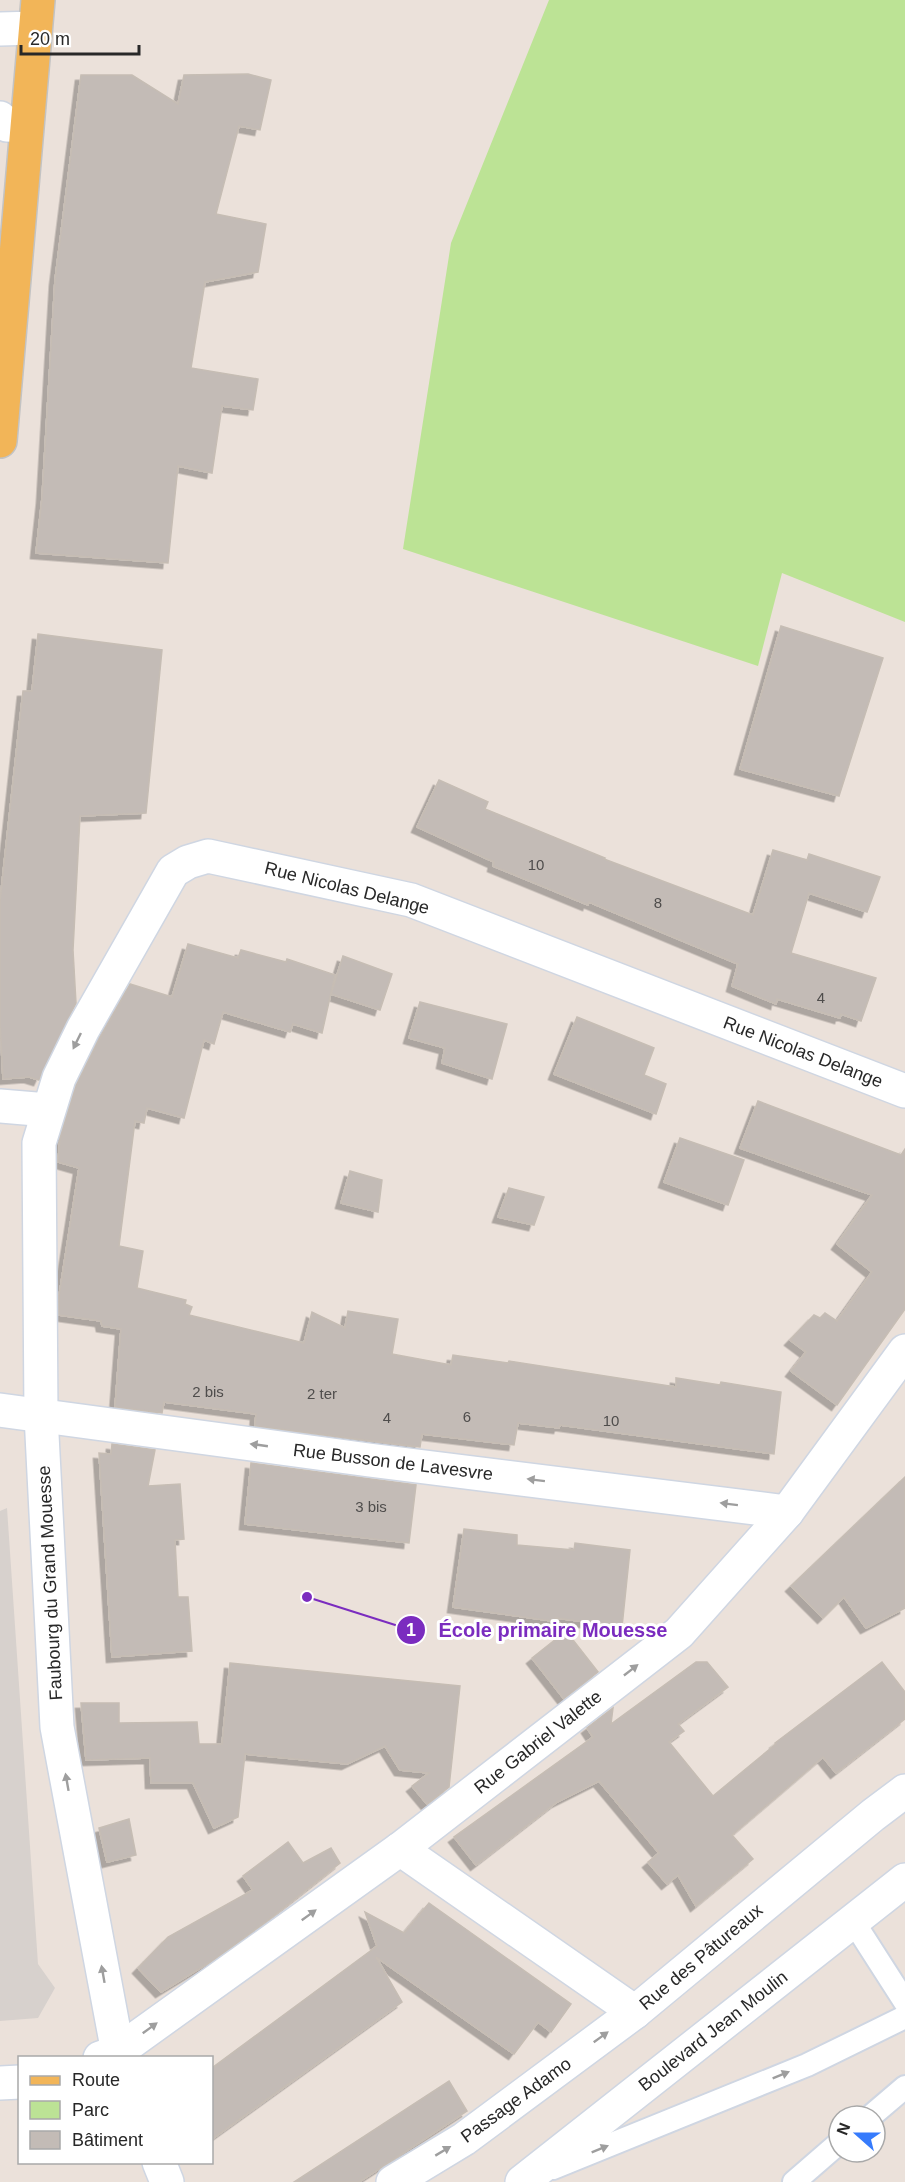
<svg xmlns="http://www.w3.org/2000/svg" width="905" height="2182" font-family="Arial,sans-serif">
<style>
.green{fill:#bce395}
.plaza{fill:#d7d1cd}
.building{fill:#c3bbb6;stroke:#c6bdb4;stroke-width:1.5;filter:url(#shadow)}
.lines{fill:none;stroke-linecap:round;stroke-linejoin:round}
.service-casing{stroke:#cfd6e2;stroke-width:26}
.minor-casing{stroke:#cfd6e2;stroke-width:36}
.secondary-casing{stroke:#cfd6e2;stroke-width:36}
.primary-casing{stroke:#c3c3c3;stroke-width:36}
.service{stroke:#fff;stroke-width:22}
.minor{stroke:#fff;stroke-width:33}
.secondary{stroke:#fff;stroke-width:33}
.primary{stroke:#f2b558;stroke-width:33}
.oneway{fill:#9e9e9e}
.labels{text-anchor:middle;stroke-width:6;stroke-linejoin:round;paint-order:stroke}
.number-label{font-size:15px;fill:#4f4d4c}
.street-label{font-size:18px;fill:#282828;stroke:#fff}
.leader{fill:none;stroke:#7b2cbf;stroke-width:2}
.callout-dot{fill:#7b2cbf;stroke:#fff;stroke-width:2}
.mark-label{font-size:18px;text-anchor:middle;font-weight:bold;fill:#fff}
.callout-label{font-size:20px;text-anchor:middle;font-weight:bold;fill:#7b2cbf;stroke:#fff;stroke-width:6;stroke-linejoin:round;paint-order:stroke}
</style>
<defs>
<filter id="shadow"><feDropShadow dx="-5.5" dy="5.5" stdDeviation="0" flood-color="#0004"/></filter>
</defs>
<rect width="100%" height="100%" fill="#ebe1da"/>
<!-- green -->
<polygon class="green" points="549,0 905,0 905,622 782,573 758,666 403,549 451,243"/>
<!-- plaza -->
<polygon class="plaza" points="7,1508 38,1964 55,1988 38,2018 0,2021 0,1511"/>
<!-- building -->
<g class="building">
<polygon points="248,74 271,80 260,130 239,126 216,214 266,224 258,272 205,282 191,368 258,379 253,410 222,406 212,473 178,466 168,563 36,553 42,498 55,280 81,75 132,75 178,104 184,75"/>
<polygon points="781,626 883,658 839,796 740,769"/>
<polygon points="38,634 162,650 146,813 80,816 73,950 76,1003 39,1080 29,1077 3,1079 0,1023 0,901 23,691 32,691"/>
<polygon points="439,780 488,802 485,809 605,858 604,859 753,915 773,850 807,860 809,854 880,877 867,912 809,893 791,953 876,978 861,1021 841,1014 840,1018 777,999 776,1004 732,986 738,964 589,902 588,905 493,866 494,862 417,827"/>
<polygon points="188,944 238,958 241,950 286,962 287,959 335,975 322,1033 293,1024 290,1032 223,1012 214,1044 204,1040 184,1118 147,1108 144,1123 135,1121 119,1246 143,1251 137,1288 186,1300 185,1304 192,1307 189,1315 304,1343 312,1312 345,1328 348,1311 398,1319 392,1354 451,1365 453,1355 508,1363 509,1361 676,1387 676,1378 720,1385 721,1382 781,1392 774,1454 560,1425 559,1428 518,1423 514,1445 422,1434 420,1447 255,1426 256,1414 164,1402 162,1413 115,1407 121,1329 102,1326 101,1321 59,1315 59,1296 79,1168 58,1162 60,1138 76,1085 100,1038 130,984 172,997"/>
<polygon points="343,956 392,974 380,1010 331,994"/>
<polygon points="420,1002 507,1024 492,1079 442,1063 445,1048 409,1038"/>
<polygon points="577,1017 654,1048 644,1075 666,1084 656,1114 554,1074"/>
<polygon points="758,1101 901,1155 905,1149 905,1309 837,1405 791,1371 806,1352 790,1340 814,1315 820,1318 825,1313 837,1321 872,1272 837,1244 872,1195 740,1148"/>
<polygon points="680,1138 744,1160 728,1205 664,1182"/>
<polygon points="350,1171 382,1180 378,1212 341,1203"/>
<polygon points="509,1188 544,1197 534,1225 498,1217"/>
<polygon points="112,1444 155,1450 148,1486 180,1484 184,1539 175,1540 178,1597 188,1597 192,1651 112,1657 99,1453 111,1454"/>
<polygon points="251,1463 416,1485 409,1543 245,1524"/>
<polygon points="905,1477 905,1608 866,1628 844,1597 823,1618 791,1586"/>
<polygon points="464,1529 517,1535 517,1545 574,1550 575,1543 630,1550 622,1627 556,1618 559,1622 453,1607"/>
<polygon points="566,1631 598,1672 564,1699 532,1658"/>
<polygon points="696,1662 707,1662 728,1687 678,1724 684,1731 669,1742 713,1796 776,1744 775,1743 882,1662 905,1692 905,1719 836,1773 823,1757 732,1835 753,1859 696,1906 678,1875 667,1884 648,1862 659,1853 599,1781 557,1802 476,1865 454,1837 593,1737 587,1728 613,1708 611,1724"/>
<polygon points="230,1663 460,1686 449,1787 427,1804 412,1786 429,1773 400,1770 385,1746 347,1764 245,1754 238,1817 214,1828 193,1783 151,1783 150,1758 86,1760 81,1703 119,1703 119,1723 197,1722 199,1744 222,1744"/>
<polygon points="129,1819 136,1855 107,1862 99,1828"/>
<polygon points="288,1842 303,1863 331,1848 340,1863 272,1917 212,1961 161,1992 138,1968 168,1937 253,1890 243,1876"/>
<polygon points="429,1903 571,2004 551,2032 538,2022 514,2054 376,1957 402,2002 212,2139 212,2068 377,1946 365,1912 404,1933"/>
<polygon points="449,2081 467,2111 359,2182 294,2182"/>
</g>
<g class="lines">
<defs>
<g id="service">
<polyline points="853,1921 905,2002"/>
<polyline points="871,2116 905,2087"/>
<polyline points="553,2168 807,2065 905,2017"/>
<polyline points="794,2182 839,2143"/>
</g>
<g id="minor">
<polyline points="0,29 35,28"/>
<polyline points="0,118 7,125 26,126"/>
<polyline points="0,1106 48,1110"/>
<polyline points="0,1410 369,1460 787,1512"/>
<polyline points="400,1849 635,2012"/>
<polyline points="100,2058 117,2052 400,1849 679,1633 787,1512 905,1351"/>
<polyline points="119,2058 57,1727 41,1415 39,1143 59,1078 83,1029 173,871 188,862 208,856 411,900 905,1091"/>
<polyline points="0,2083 20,2082"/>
<polyline points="159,2162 167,2182"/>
<polyline points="393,2182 464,2139 635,2012 873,1815 905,1791"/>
</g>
<polyline id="secondary" points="522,2182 905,1880"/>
<polyline id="primary" points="0,441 38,0"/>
</defs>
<!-- service casing -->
<use href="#service" class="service-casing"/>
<!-- minor casing -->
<use href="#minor" class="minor-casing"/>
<!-- secondary casing -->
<use href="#secondary" class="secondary-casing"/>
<!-- primary casing -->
<use href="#primary" class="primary-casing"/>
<!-- service -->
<use href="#service" class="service"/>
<!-- minor -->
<use href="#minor" class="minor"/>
<!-- secondary -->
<use href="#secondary" class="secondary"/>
<!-- primary -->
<use href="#primary" class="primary"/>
</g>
<!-- one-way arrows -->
<defs><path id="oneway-solid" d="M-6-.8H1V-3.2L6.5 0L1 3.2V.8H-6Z" transform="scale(1.5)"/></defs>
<g class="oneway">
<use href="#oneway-solid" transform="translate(77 1041) rotate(116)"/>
<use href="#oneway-solid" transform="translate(259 1445) rotate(-172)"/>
<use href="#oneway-solid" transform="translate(536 1480) rotate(-173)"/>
<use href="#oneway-solid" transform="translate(729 1504) rotate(-173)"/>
<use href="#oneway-solid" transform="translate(631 1670) rotate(-38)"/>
<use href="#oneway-solid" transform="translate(67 1782) rotate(-100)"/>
<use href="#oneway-solid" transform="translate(309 1915) rotate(-36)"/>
<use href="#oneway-solid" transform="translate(103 1974) rotate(-100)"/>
<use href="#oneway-solid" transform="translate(150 2028) rotate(-36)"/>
<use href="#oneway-solid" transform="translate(601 2037) rotate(-36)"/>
<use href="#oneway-solid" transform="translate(781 2075) rotate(-22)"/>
<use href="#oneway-solid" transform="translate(600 2149) rotate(-22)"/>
<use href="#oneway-solid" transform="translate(443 2151) rotate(-31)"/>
</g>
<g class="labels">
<!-- number labels -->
<g class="number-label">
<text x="536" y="870">10</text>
<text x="658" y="908">8</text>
<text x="821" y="1003">4</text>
<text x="208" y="1397">2 bis</text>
<text x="322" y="1399">2 ter</text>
<text x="467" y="1422">6</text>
<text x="387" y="1423">4</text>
<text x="611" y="1426">10</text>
<text x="371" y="1512">3 bis</text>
</g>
<!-- street labels -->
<g class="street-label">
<text transform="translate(347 888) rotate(14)" y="6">Rue Nicolas Delange</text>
<text transform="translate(803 1052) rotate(21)" y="6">Rue Nicolas Delange</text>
<text transform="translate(393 1462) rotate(7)" y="6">Rue Busson de Lavesvre</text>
<text transform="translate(50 1583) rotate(-93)" y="6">Faubourg du Grand Mouesse</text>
<text transform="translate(538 1742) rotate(-38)" y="6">Rue Gabriel Valette</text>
<text transform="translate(701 1957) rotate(-40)" y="6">Rue des Pâtureaux</text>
<text transform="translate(713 2031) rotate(-38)" y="6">Boulevard Jean Moulin</text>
<text transform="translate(516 2100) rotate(-36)" y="6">Passage Adamo</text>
</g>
</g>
<!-- callouts -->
<path class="leader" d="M307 1597L411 1630"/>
<g class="callout-dot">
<circle cx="307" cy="1597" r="6"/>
<circle cx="411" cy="1630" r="15"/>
</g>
<g class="mark-label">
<text x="411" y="1636">1</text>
</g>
<g class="callout-label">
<text x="553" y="1637">École primaire Mouesse</text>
</g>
<!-- legend -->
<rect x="18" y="2056" width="195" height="108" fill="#ffffff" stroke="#a9a9a9" stroke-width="1.5"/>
<rect x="30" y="2076" width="30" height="9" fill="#f2b558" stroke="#a9a9a9" stroke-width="1.5"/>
<text x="72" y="2086" font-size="18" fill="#282828">Route</text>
<rect x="30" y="2101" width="30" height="18" fill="#bce395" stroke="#a9a9a9" stroke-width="1.5"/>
<text x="72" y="2116" font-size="18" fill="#282828">Parc</text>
<rect x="30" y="2131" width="30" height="18" fill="#c3bbb6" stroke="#a9a9a9" stroke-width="1.5"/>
<text x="72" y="2146" font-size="18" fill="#282828">Bâtiment</text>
<!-- north arrow -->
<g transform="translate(857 2134) rotate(291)"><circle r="28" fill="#ffffff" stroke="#a9a9a9" stroke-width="1.5"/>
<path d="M0-4.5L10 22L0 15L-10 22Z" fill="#367bfc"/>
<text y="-9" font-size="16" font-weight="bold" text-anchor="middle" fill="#282828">N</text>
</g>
<!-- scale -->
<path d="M21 45v9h118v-9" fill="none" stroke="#282828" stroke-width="3"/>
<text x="30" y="45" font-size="18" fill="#282828" stroke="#ffffff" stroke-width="4.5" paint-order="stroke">20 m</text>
</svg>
